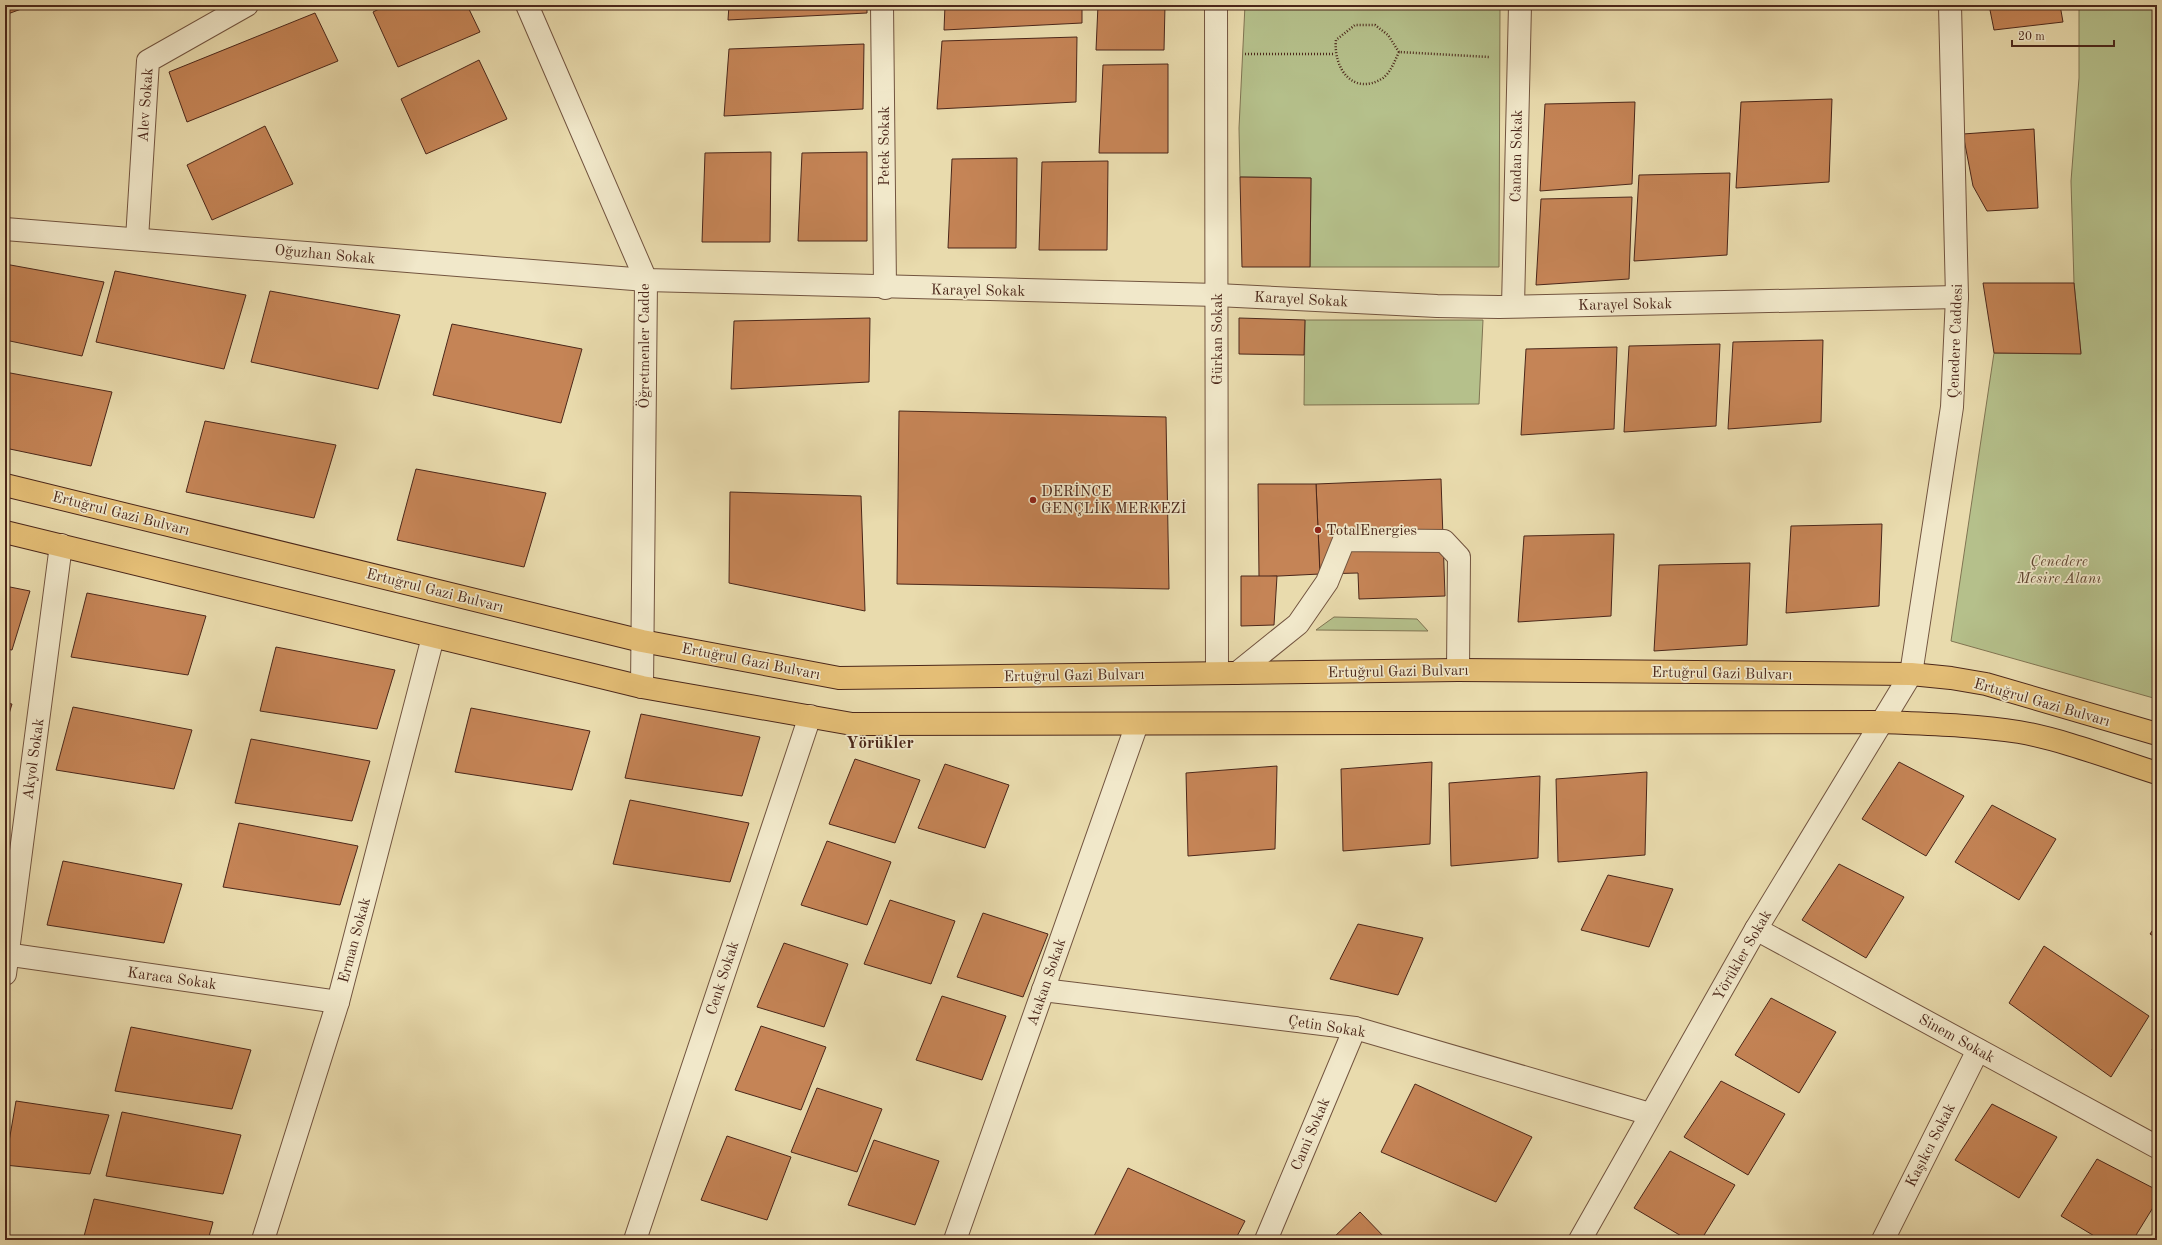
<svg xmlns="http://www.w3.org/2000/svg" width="2162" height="1245" font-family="'Old Standard TT',serif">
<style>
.green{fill:#b5c08b;stroke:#807452}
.building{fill:#c58456;stroke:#4b271a}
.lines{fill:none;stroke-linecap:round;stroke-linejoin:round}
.minor-casing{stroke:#72543f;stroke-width:24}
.major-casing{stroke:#4b271a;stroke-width:24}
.path{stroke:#4b271a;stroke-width:2.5;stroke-dasharray:1 2;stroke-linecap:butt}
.minor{stroke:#f1e8ca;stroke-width:22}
.major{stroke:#e4be76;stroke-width:22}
.poi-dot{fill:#8f2418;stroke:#f1e8ca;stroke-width:1.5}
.labels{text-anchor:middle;stroke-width:3.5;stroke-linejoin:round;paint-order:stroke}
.street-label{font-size:15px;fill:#4b271a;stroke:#f1e8ca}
.poi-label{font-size:15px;fill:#4b271a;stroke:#f1e8ca;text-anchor:start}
.park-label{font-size:15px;font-style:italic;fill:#604631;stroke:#f1e8ca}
.quarter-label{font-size:17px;font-weight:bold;fill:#4b271a;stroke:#f1e8ca}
</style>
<rect width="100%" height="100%" fill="#e9dbad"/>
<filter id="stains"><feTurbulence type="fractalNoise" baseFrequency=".005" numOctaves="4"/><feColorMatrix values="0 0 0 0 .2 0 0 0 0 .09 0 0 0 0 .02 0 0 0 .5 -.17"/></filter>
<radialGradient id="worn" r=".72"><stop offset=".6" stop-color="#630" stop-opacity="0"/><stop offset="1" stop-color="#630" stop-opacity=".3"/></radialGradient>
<!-- green -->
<g class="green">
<polygon points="1245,5 1500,5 1499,267 1310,267 1311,178 1240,177 1239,128"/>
<polygon points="2079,5 2157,5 2157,699 1951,641 1994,353 2081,353 2074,283 2071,181 2079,78"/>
<polygon points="1305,320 1483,320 1479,404 1304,405"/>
<polygon points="1334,617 1417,619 1428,631 1316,630"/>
</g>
<!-- building -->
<g class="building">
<polygon points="5,5 32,5 5,15"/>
<polygon points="387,5 467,5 480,32 398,67 373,12"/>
<polygon points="729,5 867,5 867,13 728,20"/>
<polygon points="945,5 1082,5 1082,23 944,30"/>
<polygon points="1098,5 1165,5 1164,50 1096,50"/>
<polygon points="1989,5 2060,5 2063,22 1994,30"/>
<polygon points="315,13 338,61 187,122 169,72"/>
<polygon points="1077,37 1076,102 937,109 942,41"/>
<polygon points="864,44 863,109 724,116 729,49"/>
<polygon points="479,60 507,119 426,154 401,99"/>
<polygon points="1168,64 1168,153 1099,153 1103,65"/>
<polygon points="1832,99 1829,182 1736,188 1741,102"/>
<polygon points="1635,102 1632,184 1540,191 1545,104"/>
<polygon points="265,126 293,184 212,220 187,165"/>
<polygon points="2034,129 2038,208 1987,211 1973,186 1963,134"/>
<polygon points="771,152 770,242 702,242 705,153"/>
<polygon points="867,152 867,241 798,241 802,153"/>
<polygon points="1017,158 1016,248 948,248 952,159"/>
<polygon points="1108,161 1107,250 1039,250 1042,162"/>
<polygon points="1730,173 1727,255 1634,261 1639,175"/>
<polygon points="1240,177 1311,178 1310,267 1242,267"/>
<polygon points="1632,197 1629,279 1536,285 1541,199"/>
<polygon points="5,264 104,282 82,356 5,340"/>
<polygon points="115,271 246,295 224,369 96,342"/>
<polygon points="1983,283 2074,283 2081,354 1994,353"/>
<polygon points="270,291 400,315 378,389 251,362"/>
<polygon points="870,318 869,382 731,389 734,321"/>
<polygon points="1239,318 1305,320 1304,355 1239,354"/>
<polygon points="452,324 582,349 561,423 433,395"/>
<polygon points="1823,340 1821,422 1728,429 1733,342"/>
<polygon points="1720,344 1716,426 1624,432 1629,346"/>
<polygon points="1617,347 1614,429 1521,435 1526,349"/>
<polygon points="5,372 112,392 91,466 5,448"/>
<polygon points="899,411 1166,417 1169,589 897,584"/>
<polygon points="205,421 336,445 314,518 186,492"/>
<polygon points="416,469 546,493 524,567 397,540"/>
<polygon points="1441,479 1445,596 1359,599 1358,573 1320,574 1316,484"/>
<polygon points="1258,484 1316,484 1320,574 1259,577"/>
<polygon points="730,492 861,496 865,611 729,583"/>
<polygon points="1882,524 1879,606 1786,613 1791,526"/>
<polygon points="1614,534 1611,616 1518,622 1524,536"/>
<polygon points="1750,563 1747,645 1654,651 1659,565"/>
<polygon points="1241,576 1277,576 1274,625 1241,626"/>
<polygon points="5,586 30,591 12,650 5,649"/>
<polygon points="87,593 206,616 188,675 71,657"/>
<polygon points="276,647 395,670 377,729 260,711"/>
<polygon points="5,703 12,704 5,727"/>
<polygon points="73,707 192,730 174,789 56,770"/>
<polygon points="471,708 590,731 572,790 455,772"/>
<polygon points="641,714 760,737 742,796 625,778"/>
<polygon points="251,739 370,761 352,821 235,803"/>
<polygon points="855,759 920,780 895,843 829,824"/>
<polygon points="1432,762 1430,844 1343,851 1341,769"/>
<polygon points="1899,762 1964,796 1926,856 1862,819"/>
<polygon points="945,764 1009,785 985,848 918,828"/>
<polygon points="1277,766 1275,849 1188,856 1186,773"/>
<polygon points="1647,772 1645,855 1558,862 1556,779"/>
<polygon points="1540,776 1538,858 1451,866 1449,783"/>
<polygon points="630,800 749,823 730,882 613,864"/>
<polygon points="1992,805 2056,839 2019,900 1955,862"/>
<polygon points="239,823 358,846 340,905 223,887"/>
<polygon points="827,841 891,862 867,925 801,905"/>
<polygon points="63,861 182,884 164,943 47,925"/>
<polygon points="1839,864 1904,897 1866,958 1802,920"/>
<polygon points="1608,875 1673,889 1649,947 1581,930"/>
<polygon points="890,900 955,921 931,984 864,964"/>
<polygon points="983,913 1048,934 1023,997 957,977"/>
<polygon points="1358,924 1423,938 1398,995 1330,979"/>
<polygon points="2157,924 2157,938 2150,934"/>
<polygon points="784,943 848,964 824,1027 757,1007"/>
<polygon points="2044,946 2149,1016 2111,1077 2009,1003"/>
<polygon points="942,996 1006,1016 982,1080 916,1060"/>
<polygon points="1771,998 1836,1032 1799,1093 1735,1055"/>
<polygon points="761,1026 826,1047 801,1110 735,1090"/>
<polygon points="131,1027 251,1050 232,1109 115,1091"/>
<polygon points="2157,1041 2157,1053 2152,1050"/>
<polygon points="1721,1081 1785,1114 1748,1175 1684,1137"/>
<polygon points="1415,1084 1532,1137 1496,1202 1381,1152"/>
<polygon points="817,1088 882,1109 857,1172 791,1152"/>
<polygon points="16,1101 109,1115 90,1174 5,1165"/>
<polygon points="1992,1104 2057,1137 2019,1198 1955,1160"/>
<polygon points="122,1112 241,1135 223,1194 106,1176"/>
<polygon points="727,1136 791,1157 767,1220 701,1200"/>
<polygon points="874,1140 939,1161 915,1225 848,1205"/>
<polygon points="1670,1151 1735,1185 1701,1240 1688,1240 1634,1208"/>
<polygon points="2097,1159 2157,1190 2157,1201 2133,1240 2101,1240 2061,1216"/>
<polygon points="1128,1168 1245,1221 1235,1240 1102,1240 1094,1236"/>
<polygon points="94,1199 213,1222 208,1240 83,1240"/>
<polygon points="1360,1212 1387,1240 1331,1240"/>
</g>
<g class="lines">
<defs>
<g id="minor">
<polyline points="527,5 646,280 642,687"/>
<polyline points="882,5 885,288"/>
<polyline points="1216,5 1217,673"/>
<polyline points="5,229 646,280 1217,295 1437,306 1499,307 1957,297"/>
<polyline points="137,239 148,61 247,5"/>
<polyline points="1513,306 1520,5"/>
<polyline points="1237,673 1298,624 1327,582 1344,540 1444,541 1459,557 1458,670"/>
<polyline points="1756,929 2157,1147"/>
<polyline points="5,954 338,1002"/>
<polyline points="5,974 61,545"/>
<polyline points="1043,990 1355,1028 1650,1114"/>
<polyline points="263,1240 338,1002 433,637"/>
<polyline points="635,1240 810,716"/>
<polyline points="955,1240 1137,724"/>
<polyline points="1266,1240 1355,1028"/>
<polyline points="1580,1240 1756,929 1911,674 1952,407 1957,297 1950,5"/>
<polyline points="1883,1240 1978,1050"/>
</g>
<g id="major">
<polyline points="5,485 642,641 839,678 1458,670 1911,674 1951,678 1986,684 2157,734"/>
<path d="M5,532L642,687L852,724L1882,722C1928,724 1974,725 2019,732C2064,740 2113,759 2157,773"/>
</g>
</defs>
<!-- minor casing -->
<use href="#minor" class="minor-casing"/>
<!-- major casing -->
<use href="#major" class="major-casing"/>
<!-- path -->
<g class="path">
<path d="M1399,52L1388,35L1375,25H1355L1336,40C1333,68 1353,97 1383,78C1391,72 1395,60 1399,52L1489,57"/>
<polyline points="1245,54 1335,54"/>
</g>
<!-- minor -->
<use href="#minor" class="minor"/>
<!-- major -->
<use href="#major" class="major"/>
</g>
<!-- markers -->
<g class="poi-dot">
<circle cx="1033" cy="500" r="4"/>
<circle cx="1318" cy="530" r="4"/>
</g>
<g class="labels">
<!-- street labels -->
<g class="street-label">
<text transform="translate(145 105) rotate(-86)" y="5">Alev Sokak</text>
<text transform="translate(884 146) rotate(-90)" y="5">Petek Sokak</text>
<text transform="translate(1516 156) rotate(-89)" y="5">Candan Sokak</text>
<text transform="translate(325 254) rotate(5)" y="5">Oğuzhan Sokak</text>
<text transform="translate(978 290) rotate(1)" y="5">Karayel Sokak</text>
<text transform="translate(1301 299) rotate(3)" y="5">Karayel Sokak</text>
<text transform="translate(1625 304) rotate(-1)" y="5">Karayel Sokak</text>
<text transform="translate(1217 339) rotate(-90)" y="5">Gürkan Sokak</text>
<text transform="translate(1955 341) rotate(-88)" y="5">Çenedere Caddesi</text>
<text transform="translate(644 346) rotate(-90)" y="5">Öğretmenler Cadde</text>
<text transform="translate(121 513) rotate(14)" y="5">Ertuğrul Gazi Bulvarı</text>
<text transform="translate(435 590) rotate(14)" y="5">Ertuğrul Gazi Bulvarı</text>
<text transform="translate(751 661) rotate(11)" y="5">Ertuğrul Gazi Bulvarı</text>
<text transform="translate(1398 671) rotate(-1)" y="5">Ertuğrul Gazi Bulvarı</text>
<text transform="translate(1722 673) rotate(1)" y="5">Ertuğrul Gazi Bulvarı</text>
<text transform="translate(1074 675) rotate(-1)" y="5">Ertuğrul Gazi Bulvarı</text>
<text transform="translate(2042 702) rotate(16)" y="5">Ertuğrul Gazi Bulvarı</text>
<text transform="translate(33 759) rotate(-82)" y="5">Akyol Sokak</text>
<text transform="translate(354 940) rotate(-75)" y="5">Erman Sokak</text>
<text transform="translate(1742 955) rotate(-60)" y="5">Yörükler Sokak</text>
<text transform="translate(172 978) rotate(8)" y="5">Karaca Sokak</text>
<text transform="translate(722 978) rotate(-72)" y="5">Cenk Sokak</text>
<text transform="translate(1046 982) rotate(-71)" y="5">Atakan Sokak</text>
<text transform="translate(1327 1026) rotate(9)" y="5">Çetin Sokak</text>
<text transform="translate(1957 1038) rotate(29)" y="5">Sinem Sokak</text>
<text transform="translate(1310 1134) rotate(-67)" y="5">Cami Sokak</text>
<text transform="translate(1930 1145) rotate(-63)" y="5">Kaşıkcı Sokak</text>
</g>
<!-- poi labels -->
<g class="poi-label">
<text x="1041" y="496">DERİNCE<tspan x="1041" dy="17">GENÇLİK MERKEZİ</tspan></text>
<text x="1326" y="535">TotalEnergies</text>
</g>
<!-- park labels -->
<g class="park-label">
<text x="2059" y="566">Çenedere<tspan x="2059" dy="17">Mesire Alanı</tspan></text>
</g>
<!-- quarter labels -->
<g class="quarter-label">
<text x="880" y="748">Yörükler</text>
</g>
</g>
<!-- margin -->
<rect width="2162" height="1245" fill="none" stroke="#e9dbad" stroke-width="20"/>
<rect x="6" y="6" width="2150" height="1233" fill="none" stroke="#4b271a" stroke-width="2"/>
<rect x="10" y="10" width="2142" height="1225" fill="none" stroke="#4b271a"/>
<!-- scale -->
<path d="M2012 40v6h102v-6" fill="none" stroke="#4b271a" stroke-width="2"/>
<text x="2018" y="40" font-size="12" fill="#4b271a" stroke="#f1e8ca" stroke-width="3" paint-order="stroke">20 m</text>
<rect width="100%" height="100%" filter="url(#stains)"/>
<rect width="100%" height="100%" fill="url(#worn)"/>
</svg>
